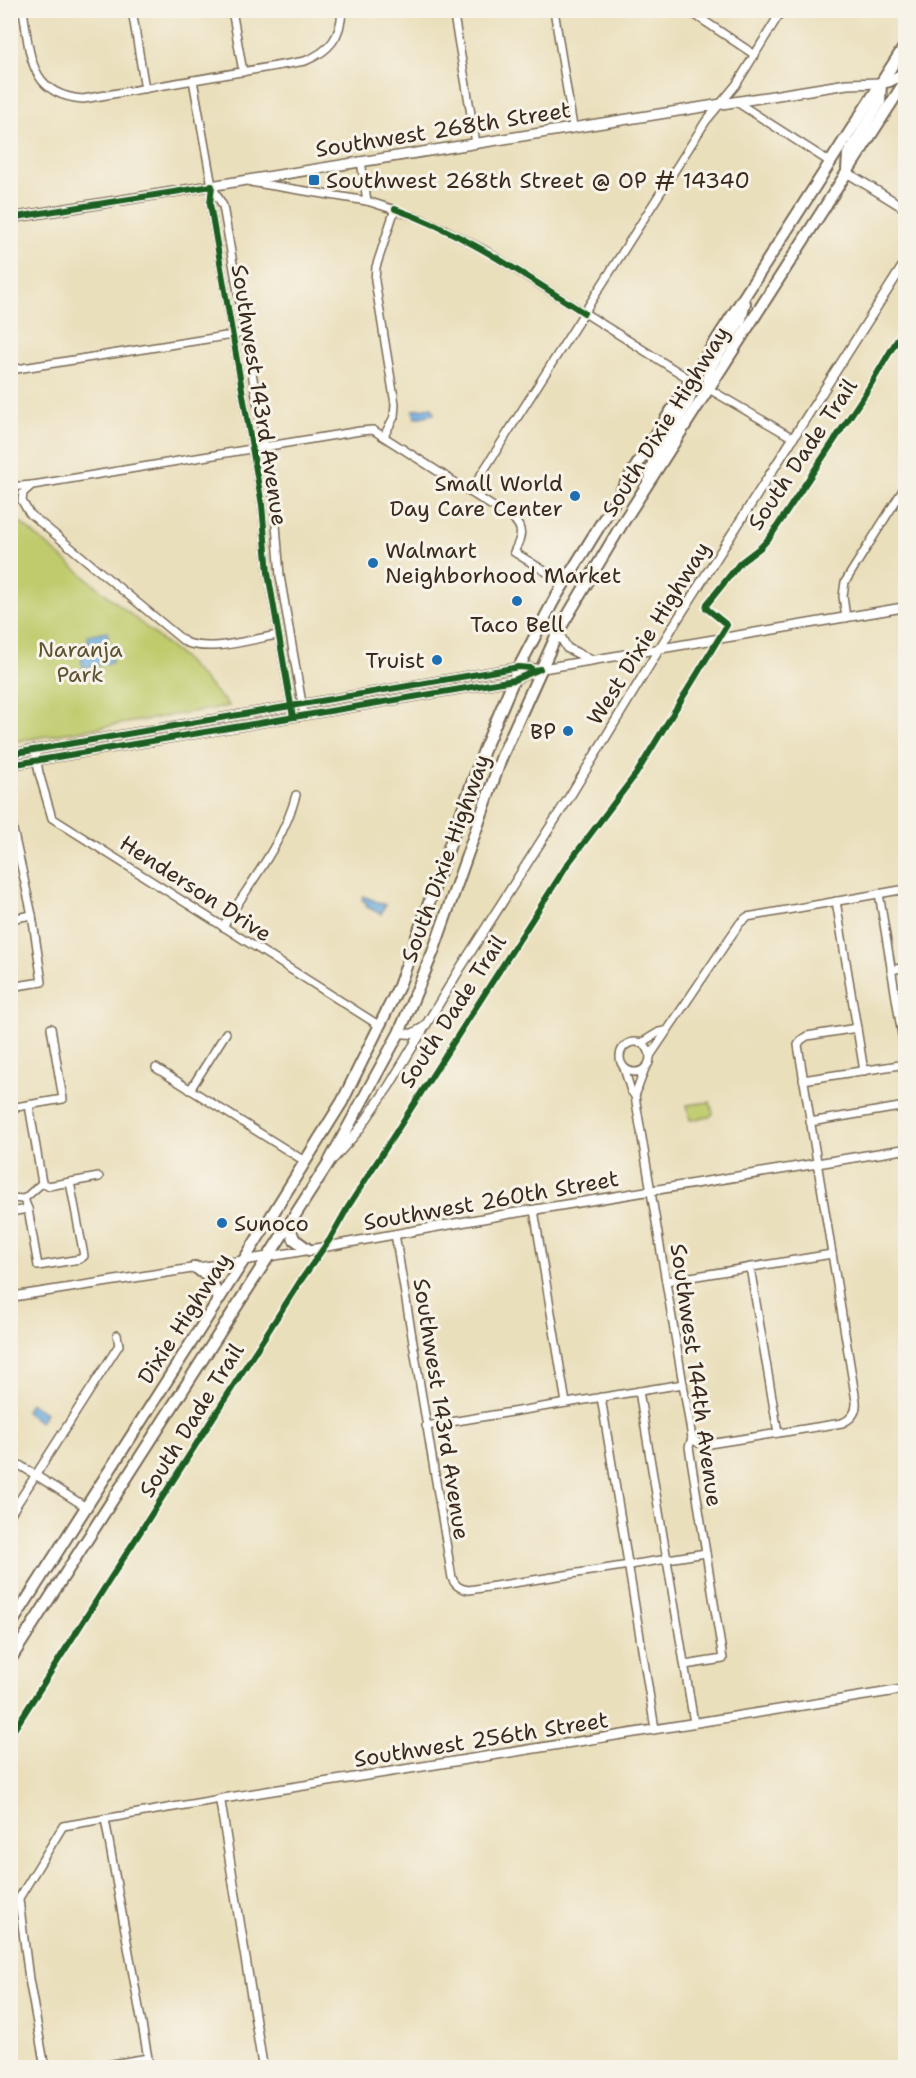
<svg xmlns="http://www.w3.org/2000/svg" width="916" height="2078" font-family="'Shantell Sans',sans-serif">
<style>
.green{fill:#bfcb6c;stroke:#7d7a45;stroke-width:1.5}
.water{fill:#6babde;stroke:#536a7e;stroke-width:1.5}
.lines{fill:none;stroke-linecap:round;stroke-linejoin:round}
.minor-casing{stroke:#786955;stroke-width:10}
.tertiary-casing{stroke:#786955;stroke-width:11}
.secondary-casing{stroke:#786955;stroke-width:12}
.trunk-casing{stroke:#786955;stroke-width:14}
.minor{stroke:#fff;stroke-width:7}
.tertiary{stroke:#fff;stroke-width:8}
.secondary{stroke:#fff;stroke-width:9}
.trunk{stroke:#fff;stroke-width:10}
.cycleway-casing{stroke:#f7f3e8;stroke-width:10}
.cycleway{stroke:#1b5e20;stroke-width:6}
.poi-dot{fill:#1f6fb2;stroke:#f7f3e8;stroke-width:2}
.labels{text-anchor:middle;stroke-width:6;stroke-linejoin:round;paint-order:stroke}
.street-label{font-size:22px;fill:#3b2a1e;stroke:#f7f3e8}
.poi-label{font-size:22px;fill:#3b2a1e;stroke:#f7f3e8;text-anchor:start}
.park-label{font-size:22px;fill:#5c5232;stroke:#f7f3e8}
</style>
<rect width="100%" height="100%" fill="#f7f3e8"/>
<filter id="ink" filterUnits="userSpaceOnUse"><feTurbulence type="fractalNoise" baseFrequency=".0167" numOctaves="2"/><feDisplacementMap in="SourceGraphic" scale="12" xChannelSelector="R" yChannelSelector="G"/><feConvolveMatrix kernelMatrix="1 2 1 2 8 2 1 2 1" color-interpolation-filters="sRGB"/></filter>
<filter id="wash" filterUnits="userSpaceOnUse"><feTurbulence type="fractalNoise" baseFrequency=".008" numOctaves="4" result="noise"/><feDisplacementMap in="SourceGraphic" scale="24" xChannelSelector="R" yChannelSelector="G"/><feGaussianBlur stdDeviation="1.35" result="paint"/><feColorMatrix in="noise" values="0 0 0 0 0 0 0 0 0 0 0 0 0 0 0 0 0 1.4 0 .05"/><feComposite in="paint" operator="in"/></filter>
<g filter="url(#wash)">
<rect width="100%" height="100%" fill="#eadfbb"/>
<!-- green -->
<g class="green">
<polygon points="11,515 184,659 229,706 11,742"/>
<polygon points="710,1102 713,1114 709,1117 690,1120 687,1105"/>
</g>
<!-- water -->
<g class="water">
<polygon points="432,407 434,414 415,418 413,410"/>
<polygon points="107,631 112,663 83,668 80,650 89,647 87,635"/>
<polygon points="363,896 385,905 381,914 367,907 365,901 362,900"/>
<polygon points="30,1403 45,1413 40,1422 25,1412"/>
</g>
</g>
<g filter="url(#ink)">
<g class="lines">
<defs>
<g id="minor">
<path d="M23,10C30,54 29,95 83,99L305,61C330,51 341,37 342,10"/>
<polyline points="132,10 145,89"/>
<polyline points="232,10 243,72"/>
<polyline points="453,10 476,143"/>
<polyline points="554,10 573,127"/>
<polyline points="688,10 755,55"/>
<polyline points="193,80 212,186 210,204 262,505 268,573 293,717"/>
<polyline points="735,101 830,162"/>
<polyline points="361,161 367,201"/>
<polyline points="250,182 367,201 417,217 444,229 486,251 691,380"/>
<polyline points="212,186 223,206 274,499 280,576 304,715"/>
<polyline points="10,370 245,333"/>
<polyline points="709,389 793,438"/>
<polyline points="384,436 394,417 395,404 375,281 376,267 395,209"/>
<polyline points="10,487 32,485"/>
<polyline points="470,492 706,121 736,85 782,10"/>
<polyline points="846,618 843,596 845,582 906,485"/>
<path d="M278,635C250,639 212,653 185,642L29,513L22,501L23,493L32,485L39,484L360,431L373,430L514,520C525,530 520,540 514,552L564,583"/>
<polyline points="35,750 39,773 52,818 380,1026"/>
<polyline points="10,816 32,915 42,982 10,987"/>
<polyline points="879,893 906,1060"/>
<polyline points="836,901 864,1071"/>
<polyline points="10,919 32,915"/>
<path d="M223,927C249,884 283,844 296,795"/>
<polyline points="891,970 906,967"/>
<circle cx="635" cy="1057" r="15"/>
<polyline points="641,1043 659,1032 665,1031"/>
<polyline points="650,1056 729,939 740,923 747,917 906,889"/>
<polyline points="156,1068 306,1162"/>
<polyline points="624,1068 631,1091 635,1096 692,1438 689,1447 723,1659 685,1665"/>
<polyline points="803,1080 906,1064"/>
<polyline points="190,1090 226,1033"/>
<polyline points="635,1096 645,1068"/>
<polyline points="29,1105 42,1183"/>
<polyline points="10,1108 63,1099 51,1028"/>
<polyline points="810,1122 906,1106"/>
<polyline points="42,1183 48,1186 99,1177"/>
<polyline points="10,1198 24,1199 42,1183"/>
<polyline points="24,1199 28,1209 38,1266 80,1259 84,1256 70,1182"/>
<polyline points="534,1210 566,1403"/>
<polyline points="10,1212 28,1209"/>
<path d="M395,1234L452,1578C455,1586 460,1589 469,1590L706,1553"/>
<polyline points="750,1267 778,1433"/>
<polyline points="666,1281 832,1254"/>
<polyline points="639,1391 694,1723"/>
<polyline points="601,1397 655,1729"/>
<polyline points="426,1426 683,1384"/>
<path d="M692,1438L698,1443L709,1444L842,1423C852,1419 857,1412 856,1401L798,1045L801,1040L807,1036L857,1028"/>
<polyline points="10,1459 86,1507"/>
<polyline points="10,1515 119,1345 117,1335"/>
<polyline points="19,1900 29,1979 45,2068"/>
<polyline points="10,1913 63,1826 220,1799"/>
<polyline points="89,2068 148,2058 105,1819"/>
</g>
<g id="tertiary">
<polyline points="846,172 906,209"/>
<polyline points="558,632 567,648 591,660"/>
<polyline points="10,754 519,667 540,669 906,607"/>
<polyline points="10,765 514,680 537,670"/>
<polyline points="399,1033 412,1034 424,1027"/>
<polyline points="334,1158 358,1131 389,1086 461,967 570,796 672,628 906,261"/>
<polyline points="10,1297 291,1253 502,1215 906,1149"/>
<polyline points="263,2068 220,1799 906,1689"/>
</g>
<polyline id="secondary" points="10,218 847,84 881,83"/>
<g id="trunk">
<polyline points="881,83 890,81 906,72"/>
<polyline points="847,170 848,154 880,102 881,83"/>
<polyline points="709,389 708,374 711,366 741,319 745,303"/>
<polyline points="650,474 655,455 688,402 691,394 691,380"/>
<polyline points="289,1225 294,1239 309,1250"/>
<polyline points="195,1267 212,1280 218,1300"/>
<polyline points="10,1626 244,1260 342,1102 399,986 484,750 519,667 554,600 648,447 906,44"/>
<polyline points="10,1660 329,1162 399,1033 433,952 502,756 558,632 622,524 906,80"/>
</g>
</defs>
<!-- minor casing -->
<use href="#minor" class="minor-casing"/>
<!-- tertiary casing -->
<use href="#tertiary" class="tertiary-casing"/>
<!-- secondary casing -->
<use href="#secondary" class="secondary-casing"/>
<!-- trunk casing -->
<use href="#trunk" class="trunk-casing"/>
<!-- minor -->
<use href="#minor" class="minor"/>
<!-- tertiary -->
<use href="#tertiary" class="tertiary"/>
<!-- secondary -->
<use href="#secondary" class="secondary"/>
<!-- trunk -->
<use href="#trunk" class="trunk"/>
<defs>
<g id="cycleway">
<path d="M395,209C464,233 523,274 584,313"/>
<polyline points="10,218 212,186 210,204 262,505 268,573 293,717"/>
<polyline points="10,754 519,667 531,668"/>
<polyline points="10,765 514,680 540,669"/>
<polyline points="10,1736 299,1283 330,1239 348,1207 567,865 636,774 727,625 706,608 707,604 740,563 761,547 770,537 865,394 906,325"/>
</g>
</defs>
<!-- cycleway casing -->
<use href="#cycleway" class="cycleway-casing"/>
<!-- cycleway -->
<use href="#cycleway" class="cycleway"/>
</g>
</g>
<!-- markers -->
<g class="poi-dot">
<rect x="308" y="174" width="12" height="12" rx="3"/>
<circle cx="575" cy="496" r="6"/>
<circle cx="373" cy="563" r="6"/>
<circle cx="517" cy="601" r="6"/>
<circle cx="437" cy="660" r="6"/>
<circle cx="568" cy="731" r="6"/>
<circle cx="222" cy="1223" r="6"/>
</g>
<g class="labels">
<!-- street labels -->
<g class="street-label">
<text transform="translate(443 129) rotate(-9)" y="8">Southwest 268th Street</text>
<text transform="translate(260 395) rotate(81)" y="8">Southwest 143rd Avenue</text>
<text transform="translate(665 421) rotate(-58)" y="8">South Dixie Highway</text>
<text transform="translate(802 454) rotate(-56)" y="8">South Dade Trail</text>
<text transform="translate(648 633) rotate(-58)" y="8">West Dixie Highway</text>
<text transform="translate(445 858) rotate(-70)" y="8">South Dixie Highway</text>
<text transform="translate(196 888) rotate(33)" y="8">Henderson Drive</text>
<text transform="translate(452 1011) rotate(-57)" y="8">South Dade Trail</text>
<text transform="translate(491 1200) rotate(-10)" y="8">Southwest 260th Street</text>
<text transform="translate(184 1318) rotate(-57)" y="8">Dixie Highway</text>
<text transform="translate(697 1375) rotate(82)" y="8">Southwest 144th Avenue</text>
<text transform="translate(442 1409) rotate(81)" y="8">Southwest 143rd Avenue</text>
<text transform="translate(191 1420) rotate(-58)" y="8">South Dade Trail</text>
<text transform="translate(481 1739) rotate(-9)" y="8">Southwest 256th Street</text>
</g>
<!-- poi labels -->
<g class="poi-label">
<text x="326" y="188">Southwest 268th Street @ OP # 14340</text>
<text x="563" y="491" text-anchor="end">Small World<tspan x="563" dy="25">Day Care Center</tspan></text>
<text x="385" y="558">Walmart<tspan x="385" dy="25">Neighborhood Market</tspan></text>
<text x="517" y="632" text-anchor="middle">Taco Bell</text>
<text x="425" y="668" text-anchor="end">Truist</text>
<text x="556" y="739" text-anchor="end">BP</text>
<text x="234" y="1231">Sunoco</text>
</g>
<!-- park labels -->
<g class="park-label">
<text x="80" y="657">Naranja<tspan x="80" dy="25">Park</tspan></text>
</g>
</g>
<!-- margin -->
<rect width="916" height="2078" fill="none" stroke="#f7f3e8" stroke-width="36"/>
</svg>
